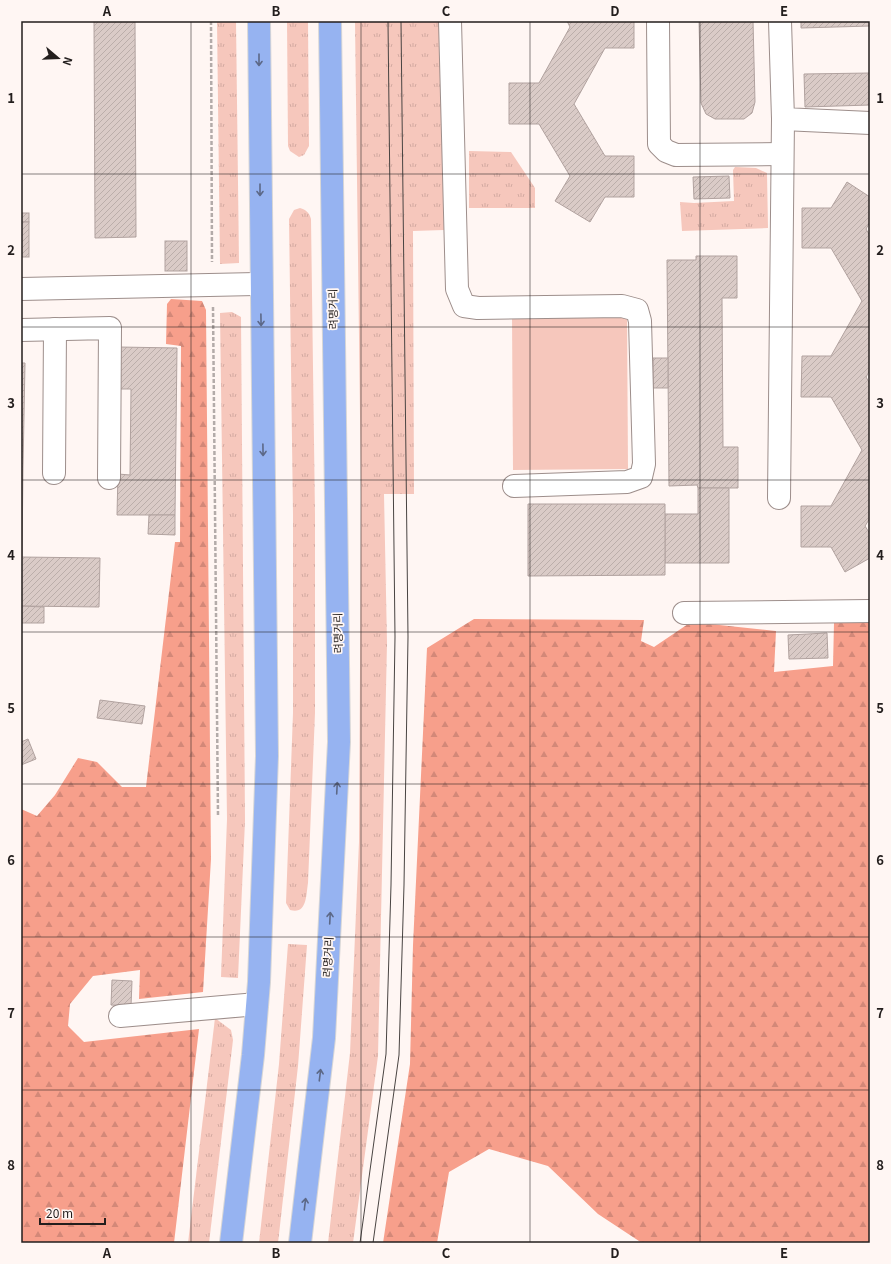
<svg xmlns="http://www.w3.org/2000/svg" width="891" height="1264" font-family="Georgia,'Noto Sans KR',serif">
<style>
.grass{fill:url(#grass-tufts)}
.forest{fill:url(#forest-firs)}
.garden{fill:#f6c7bc}
.building{fill:url(#building-hatch);stroke:#b1a29f}
.lines{fill:none;stroke-linecap:round;stroke-linejoin:round}
.minor-casing{stroke:#9d8e8b;stroke-width:24}
.highway-casing{stroke:#d7d6d6;stroke-width:24}
.path{stroke:#b3aba9;stroke-width:2.5;stroke-dasharray:4 2;stroke-linecap:butt}
.minor{stroke:#fff;stroke-width:22}
.highway{stroke:#96b3f1;stroke-width:22}
.tram{stroke:#494442;stroke-width:1}
.oneway{stroke:#5c6887}
.grid{fill:none;stroke:#231e1d;stroke-width:1;stroke-opacity:0.55}
.labels{text-anchor:middle;stroke-width:3.5;stroke-linejoin:round;paint-order:stroke}
.street-label{font-size:11px;fill:#231e1d;stroke:#fff6f3}
.neatline{fill:none;stroke:#231e1d;stroke-width:1.5}
.grid-label{font-size:13px;text-anchor:middle;font-weight:bold;fill:#231e1d}
</style>
<defs>
<pattern id="grass-tufts" width="24" height="20" patternUnits="userSpaceOnUse"><rect width="24" height="20" fill="#f6c7bc"/><path d="M3 7l-1-3M5 7V3M7 7l1-3M15 17l-1-3M17 17v-4M19 17l1-3" fill="none" stroke="#d3aaa1"/></pattern>
<pattern id="forest-firs" width="22" height="20" patternUnits="userSpaceOnUse"><rect width="22" height="20" fill="#f79f8b"/><path d="M5 1l3.5 6h-7zM16 11l3.5 6h-7z" fill="#d38878"/></pattern>
<pattern id="building-hatch" width="6" height="6" patternUnits="userSpaceOnUse"><rect width="6" height="6" fill="#dacbc7"/><path d="M-1 1l2-2M0 6l6-6M5 7l2-2" fill="none" stroke="#bbaeaa"/></pattern>
</defs>
<rect width="100%" height="100%" fill="#fff6f3"/>
<!-- grass -->
<g class="grass">
<polygon points="217,21 236,21 239,263 220,264"/>
<polygon points="287,21 308,21 309,146 304,155 299,157 290,151 288,146"/>
<polygon points="355,21 439,21 444,230 413,231 414,494 384,494 387,643 378,1056 353,1243 328,1243 350,1053 359,842 361,495"/>
<polygon points="469,151 511,152 535,188 535,208 469,208"/>
<polygon points="735,167 756,168 767,173 768,228 682,231 680,202 694,203 734,201 733,170"/>
<path d="M300,208C306,210 309,212 311,219L315,515V713L308,883C306,895 307,915 290,910L286,903L293,713V515L289,219L294,210Z"/>
<polygon points="232,312 241,317 245,821 238,978 221,977 227,819 220,313"/>
<polygon points="288,944 307,945 298,1066 278,1243 259,1243 279,1064"/>
<polygon points="215,1018 231,1030 233,1040 209,1243 188,1243"/>
</g>
<!-- forest -->
<g class="forest">
<polygon points="171,299 202,301 206,310 211,859 203,992 139,999 140,970 93,976 70,1004 68,1026 84,1042 199,1029 174,1243 21,1243 21,809 37,816 55,795 78,758 97,762 122,787 146,787 175,542 180,542 181,346 166,344 167,304"/>
<polygon points="474,619 644,620 641,641 654,647 691,622 776,631 774,672 833,666 834,623 870,623 870,1243 642,1243 598,1214 548,1166 489,1149 449,1172 437,1243 383,1243 410,1064 413,945 427,648"/>
</g>
<!-- garden -->
<polygon class="garden" points="627,315 628,469 513,470 512,316"/>
<!-- building -->
<g class="building">
<polygon points="94,21 135,21 136,237 95,238"/>
<polygon points="567,21 634,21 634,48 605,48 574,104 605,156 634,156 634,197 605,197 590,222 555,201 570,176 539,124 509,124 509,83 539,83 570,27"/>
<polygon points="699,21 753,21 755,102 752,113 744,119 715,119 706,114 701,103"/>
<polygon points="801,21 870,21 870,26 801,28"/>
<polygon points="870,73 870,105 805,107 804,74"/>
<polygon points="729,176 730,198 694,199 693,177"/>
<polygon points="847,182 870,197 870,222 866,229 870,236 870,370 866,377 870,384 870,518 865,526 870,534 870,558 845,572 831,547 801,547 801,506 831,506 862,450 831,397 801,397 802,356 831,356 862,301 831,248 802,248 802,208 831,208"/>
<rect x="21" y="213" width="8" height="9"/>
<rect x="21" y="222" width="8" height="35"/>
<rect x="165" y="241" width="22" height="30"/>
<polygon points="696,256 737,256 737,298 722,298 723,447 738,447 738,488 698,488 697,485 669,486 667,260 696,260"/>
<polygon points="119,347 177,348 175,515 117,515 118,474 130,475 131,389 119,389"/>
<rect x="653" y="358" width="15" height="30"/>
<polygon points="21,363 25,363 23,467 21,467"/>
<polygon points="21,467 23,467 22,557 21,557"/>
<polygon points="698,488 729,488 729,563 665,563 665,514 698,514"/>
<polygon points="528,504 665,504 665,575 528,576"/>
<polygon points="149,515 175,515 175,535 148,534"/>
<polygon points="21,557 100,558 99,607 21,606"/>
<polygon points="21,606 44,607 44,623 21,623"/>
<polygon points="827,633 828,658 789,659 788,635"/>
<polygon points="100,700 145,706 142,724 97,718"/>
<polygon points="28,739 36,759 21,765 21,742"/>
<polygon points="112,980 132,981 131,1006 111,1005"/>
</g>
<g class="lines">
<defs>
<g id="minor">
<polyline points="450,21 457,289 464,306 478,308 622,306 637,310 640,321 644,464 641,477 627,482 514,486"/>
<polyline points="658,21 659,144 666,151 676,155 782,154"/>
<polyline points="780,21 783,119 870,123"/>
<polyline points="21,289 261,284"/>
<polyline points="21,330 110,328 109,478"/>
<polyline points="54,473 55,329"/>
<polyline points="779,498 783,119"/>
<polyline points="684,613 870,611"/>
<polyline points="120,1016 257,1004"/>
</g>
<g id="highway">
<polyline points="231,1243 253,1055 259,982 267,756 259,21"/>
<polyline points="300,1243 324,1038 339,742 330,21"/>
</g>
</defs>
<!-- minor casing -->
<use href="#minor" class="minor-casing"/>
<!-- highway casing -->
<use href="#highway" class="highway-casing"/>
<!-- path -->
<g class="path">
<polyline points="211,21 212,262"/>
<polyline points="213,307 218,815"/>
</g>
<!-- minor -->
<use href="#minor" class="minor"/>
<!-- highway -->
<use href="#highway" class="highway"/>
<!-- tram -->
<g class="tram">
<polyline points="360,1243 386,1054 391,885 395,637 388,21"/>
<polyline points="373,1243 399,1055 404,885 408,637 401,21"/>
</g>
</g>
<!-- one-way arrows -->
<defs><path id="oneway-shaft" d="M-6 0H5M1.5-3L5.5 0L1.5 3" fill="none" stroke-width="1.6" stroke-linecap="round" stroke-linejoin="round"/></defs>
<g class="oneway">
<use href="#oneway-shaft" transform="translate(259 60) rotate(90)"/>
<use href="#oneway-shaft" transform="translate(260 190) rotate(90)"/>
<use href="#oneway-shaft" transform="translate(261 320) rotate(89)"/>
<use href="#oneway-shaft" transform="translate(263 450) rotate(89)"/>
<use href="#oneway-shaft" transform="translate(337 788) rotate(-87)"/>
<use href="#oneway-shaft" transform="translate(330 918) rotate(-87)"/>
<use href="#oneway-shaft" transform="translate(320 1075) rotate(-83)"/>
<use href="#oneway-shaft" transform="translate(305 1204) rotate(-83)"/>
</g>
<!-- grid -->
<path class="grid" d="M191,21V1243M361,21V1243M530,21V1243M700,21V1243M21,174H870M21,327H870M21,480H870M21,632H870M21,784H870M21,937H870M21,1090H870"/>
<g class="labels">
<!-- street labels -->
<g class="street-label">
<text transform="translate(333 309) rotate(-91)" y="4">려명거리</text>
<text transform="translate(338 633) rotate(-91)" y="4">려명거리</text>
<text transform="translate(328 957) rotate(-87)" y="4">려명거리</text>
</g>
</g>
<!-- border -->
<rect width="891" height="1264" fill="none" stroke="#fff6f3" stroke-width="44"/>
<!-- north arrow -->
<g transform="translate(58 58) rotate(109)" stroke="#fff6f3" stroke-width="3" paint-order="stroke">
<path d="M0-3L7 15L0 10L-7 15Z" fill="#231e1d"/>
<text y="-6" font-size="11" font-weight="bold" text-anchor="middle" fill="#231e1d">N</text>
</g>
<!-- scale -->
<path d="M40 1218v6h65v-6" fill="none" stroke="#231e1d" stroke-width="2"/>
<text x="46" y="1218" font-size="12" fill="#231e1d" stroke="#fff6f3" stroke-width="3" paint-order="stroke">20 m</text>
<rect x="22" y="22" width="847" height="1220" class="neatline"/>
<g class="grid-label">
<text x="107" y="16">A</text>
<text x="276" y="16">B</text>
<text x="446" y="16">C</text>
<text x="615" y="16">D</text>
<text x="784" y="16">E</text>
<text x="11" y="103">1</text>
<text x="880" y="103">1</text>
<text x="11" y="255">2</text>
<text x="880" y="255">2</text>
<text x="11" y="408">3</text>
<text x="880" y="408">3</text>
<text x="11" y="560">4</text>
<text x="880" y="560">4</text>
<text x="11" y="713">5</text>
<text x="880" y="713">5</text>
<text x="11" y="865">6</text>
<text x="880" y="865">6</text>
<text x="11" y="1018">7</text>
<text x="880" y="1018">7</text>
<text x="11" y="1170">8</text>
<text x="880" y="1170">8</text>
<text x="107" y="1258">A</text>
<text x="276" y="1258">B</text>
<text x="446" y="1258">C</text>
<text x="615" y="1258">D</text>
<text x="784" y="1258">E</text>
</g>
</svg>
